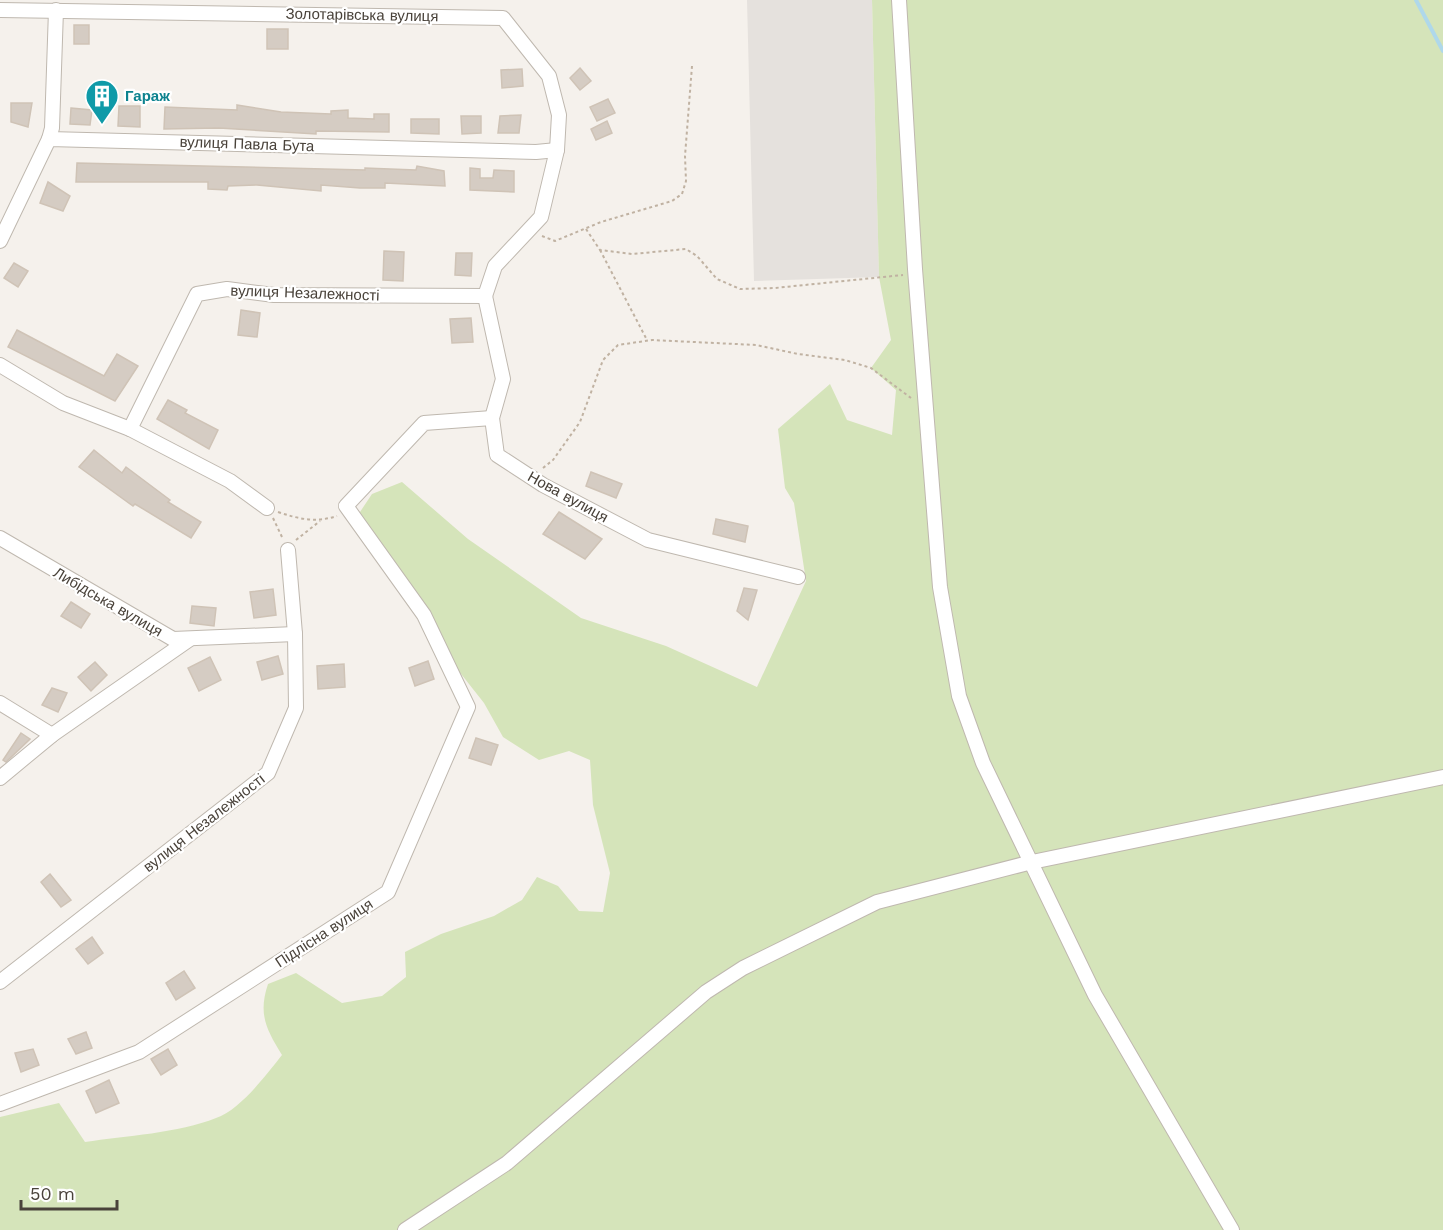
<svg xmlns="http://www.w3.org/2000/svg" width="1443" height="1230" font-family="'Work Sans',sans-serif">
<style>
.industrial{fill:#e5e1dd}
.green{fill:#d5e4ba}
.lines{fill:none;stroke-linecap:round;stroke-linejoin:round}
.stream{stroke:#afd8ea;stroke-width:4}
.building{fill:#d5ccc3;stroke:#cfc3b6;stroke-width:1.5}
.minor-casing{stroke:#bfb8af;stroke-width:16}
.path{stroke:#c0b2a2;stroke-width:2;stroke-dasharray:3 3;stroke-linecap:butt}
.minor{stroke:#fff;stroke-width:14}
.labels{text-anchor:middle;stroke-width:4.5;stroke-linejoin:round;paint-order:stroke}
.street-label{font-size:15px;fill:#49423a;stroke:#fff}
.culture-label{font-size:15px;font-weight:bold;fill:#0d838f;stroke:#fff;text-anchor:start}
</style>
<rect width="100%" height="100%" fill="#f5f1ec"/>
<!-- industrial -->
<polygon class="industrial" points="747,0 872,0 879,277 754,281"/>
<!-- green -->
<path class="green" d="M872,0H1443V1230H0V1117L59,1103L85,1142C125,1136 179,1133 216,1118C240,1110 267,1074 282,1055C266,1029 258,1014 268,984L296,973L342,1003L382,996L406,977L405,952L441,934L494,916L522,900L537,877L558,886L579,911L603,912L610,873L593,805L590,760L569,751L539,760L503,737L484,703L454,665L352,524L372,494L402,482L468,539L581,618L666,646L757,687L806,581L794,503L785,488L778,429L830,384L847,420L892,435L896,390L871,368L891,340L879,277Z"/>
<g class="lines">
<!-- stream -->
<polyline class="stream" points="1416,0 1443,51"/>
</g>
<!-- building -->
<g class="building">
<rect x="74" y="25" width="15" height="19"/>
<rect x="267" y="29" width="21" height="20"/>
<polygon points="580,68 591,81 580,90 570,78"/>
<polygon points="522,69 523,86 502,88 501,70"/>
<polygon points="608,99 615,113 597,121 590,107"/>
<polygon points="11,103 32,103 28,127 11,122"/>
<polygon points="237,105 281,112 331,114 331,111 348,110 348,118 374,119 374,114 389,114 389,132 316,131 316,134 219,128 164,129 165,107 237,110"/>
<polygon points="119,106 140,106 140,127 118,126"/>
<polygon points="71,108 92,110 90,125 70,124"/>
<polygon points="521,115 519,133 498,133 500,116"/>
<polygon points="461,116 481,116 481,133 462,134"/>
<polygon points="411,119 439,119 439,134 411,133"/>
<polygon points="607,121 612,133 596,140 591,129"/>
<polygon points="77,163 365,170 365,168 416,170 417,166 444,171 445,186 385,183 385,188 360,188 321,185 321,191 257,185 228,186 227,190 208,189 208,182 76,182"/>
<polygon points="470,168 480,169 480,178 493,178 494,170 514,171 514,192 470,190"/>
<polygon points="48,182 70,196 63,211 40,203"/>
<polygon points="384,251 404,252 403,281 383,280"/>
<polygon points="456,253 472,253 471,276 455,275"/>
<polygon points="14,263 28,271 18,287 4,278"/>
<polygon points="241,310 260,313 257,337 238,335"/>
<polygon points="471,318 473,342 452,343 450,319"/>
<polygon points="17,330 104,376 117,354 138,366 115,401 8,347"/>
<polygon points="168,400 187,410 185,413 218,430 209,449 157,419"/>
<polygon points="94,450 122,473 126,467 170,500 168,502 201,522 191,538 135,504 133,506 79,467"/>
<polygon points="591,472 622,484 616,498 586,486"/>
<polygon points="559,512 602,539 585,559 543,534"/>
<polygon points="716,519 748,526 745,542 713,534"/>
<polygon points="744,588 757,590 748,620 737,611"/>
<polygon points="273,589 276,615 254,618 250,592"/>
<polygon points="71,602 90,614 81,628 61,616"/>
<polygon points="192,606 216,608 214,626 190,623"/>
<polygon points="278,656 283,674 262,680 257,662"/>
<polygon points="210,657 221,680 199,691 188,668"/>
<polygon points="428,661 434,679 415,686 409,668"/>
<polygon points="95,662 107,675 91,691 78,677"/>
<polygon points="344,664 345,687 318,689 317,666"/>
<polygon points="52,688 67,693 58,712 42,705"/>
<polygon points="21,733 30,739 6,762 3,760"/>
<polygon points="476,738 498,745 491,765 469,758"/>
<polygon points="50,874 71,900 61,907 41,882"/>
<polygon points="92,937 103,953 88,964 76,949"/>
<polygon points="184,971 195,988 176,1000 166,983"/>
<polygon points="86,1032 92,1048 76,1054 68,1039"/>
<polygon points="33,1049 39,1065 21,1072 15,1053"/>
<polygon points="168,1049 177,1065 161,1075 151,1059"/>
<polygon points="109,1080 119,1103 96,1113 86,1091"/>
</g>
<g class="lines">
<defs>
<g id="minor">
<polyline points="899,0 915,269 940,587 959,696 983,763 1095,995 1232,1230"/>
<polyline points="0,10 503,18 549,76 559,115 557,150 541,217 495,266 485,296 274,295 227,289 197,294 130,429"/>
<polyline points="49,139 52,128 56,10"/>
<polyline points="0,241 49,139 536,152 557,150"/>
<polyline points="485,296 503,379 492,418 497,455 543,485 648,540 798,577"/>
<polyline points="0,365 63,403 130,429 230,481 267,508"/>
<polyline points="0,538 173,639 295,634"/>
<polyline points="0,703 52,735"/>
<polyline points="0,778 52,735 190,639"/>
<polyline points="0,982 268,773 296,708 295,634 288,550"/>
<polyline points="0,1104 139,1052 388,892 468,707 424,615 346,506 424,423 492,418"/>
<polyline points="405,1230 507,1163 706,992 743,968 877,902 1032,862 1443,777"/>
</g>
</defs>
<!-- minor casing -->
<use href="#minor" class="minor-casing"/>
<!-- path -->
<g class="path">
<polyline points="586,229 600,250 632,254 686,249 697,256 717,279 740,289 775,288 903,275"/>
<polyline points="542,236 555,241 601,222 672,201 682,194 686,181 685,156 692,66"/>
<polyline points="600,250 647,340"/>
<polyline points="543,468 553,460 580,422 603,360 618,345 652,340 756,345 798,354 845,360 871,368 911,398"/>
<path d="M278,512C299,519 315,523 337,516"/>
<polyline points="273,518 282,537"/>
<polyline points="296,540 320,521"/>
</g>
<!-- minor -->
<use href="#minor" class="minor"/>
</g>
<!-- icons -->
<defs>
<symbol id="building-pin" viewBox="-11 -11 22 30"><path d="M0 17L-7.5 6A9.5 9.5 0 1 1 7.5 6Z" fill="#0f9aa8" stroke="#fff"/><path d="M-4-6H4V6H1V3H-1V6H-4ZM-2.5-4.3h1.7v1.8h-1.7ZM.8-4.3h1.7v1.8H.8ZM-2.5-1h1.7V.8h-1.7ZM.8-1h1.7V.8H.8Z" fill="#fff"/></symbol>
</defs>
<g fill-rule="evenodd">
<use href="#building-pin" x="83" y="77" width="38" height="52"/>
</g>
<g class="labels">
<!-- street labels -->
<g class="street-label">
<text transform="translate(362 15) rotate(1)" y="5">Золотарівська вулиця</text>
<text transform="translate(247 144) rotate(2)" y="5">вулиця Павла Бута</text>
<text transform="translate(305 293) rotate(2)" y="5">вулиця Незалежності</text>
<text transform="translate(568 497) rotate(29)" y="5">Нова вулиця</text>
<text transform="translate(108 602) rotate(30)" y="5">Либідська вулиця</text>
<text transform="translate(204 823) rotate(-38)" y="5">вулиця Незалежності</text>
<text transform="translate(324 933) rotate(-33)" y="5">Підлісна вулиця</text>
</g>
<!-- culture labels -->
<g class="culture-label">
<text x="125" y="101">Гараж</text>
</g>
</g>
<!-- scale -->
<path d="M21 1200v9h96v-9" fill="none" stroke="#49423a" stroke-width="3"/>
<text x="30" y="1200" font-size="18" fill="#49423a" stroke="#ffffff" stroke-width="4.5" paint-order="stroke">50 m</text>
</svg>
